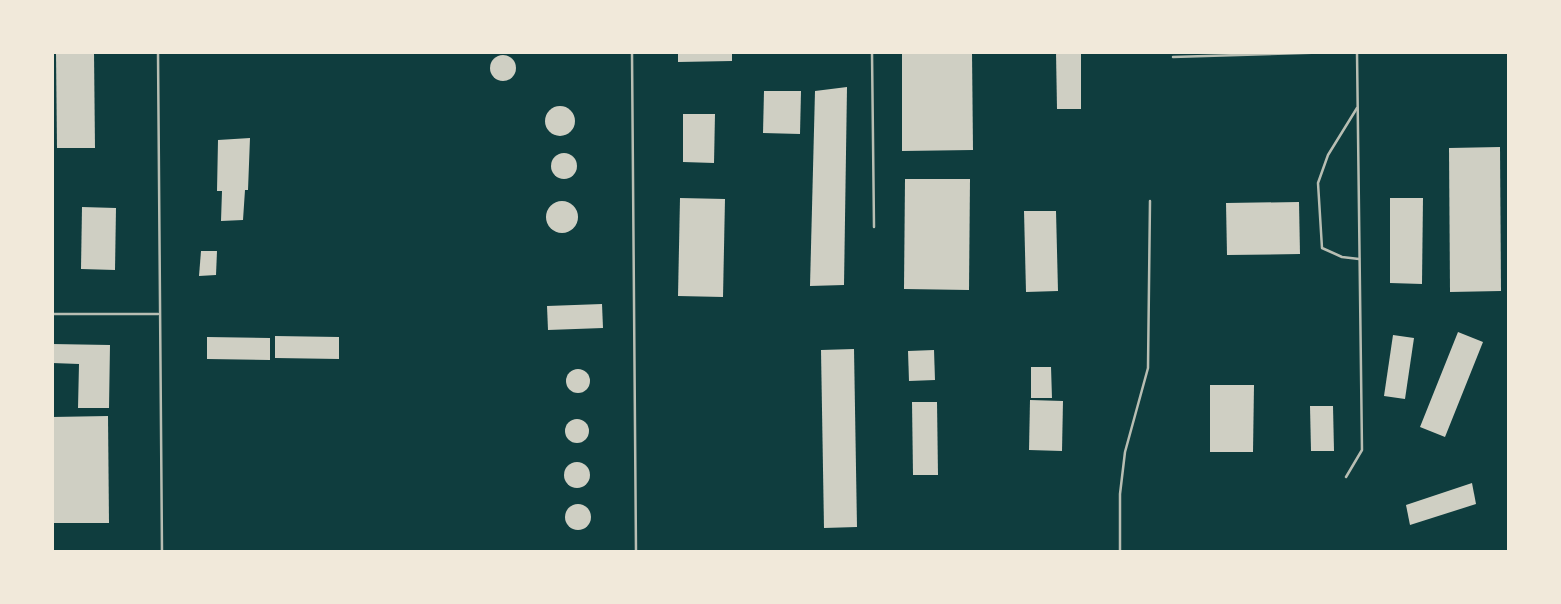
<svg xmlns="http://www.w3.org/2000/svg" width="1561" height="604" font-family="'Alegreya Sans',sans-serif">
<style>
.building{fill:#cfcfc3}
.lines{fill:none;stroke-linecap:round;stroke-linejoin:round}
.service{stroke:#b8beb3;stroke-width:2.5}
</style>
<rect width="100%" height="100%" fill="#0f3d3e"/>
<!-- building -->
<g class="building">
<polygon points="56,52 94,52 95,148 57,148"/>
<polygon points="678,52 732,52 732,61 678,62"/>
<polygon points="902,52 972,52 973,150 902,151"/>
<polygon points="1056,52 1081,52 1081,109 1057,109"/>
<circle cx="503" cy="68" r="13"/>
<polygon points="847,87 844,285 810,286 815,91"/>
<polygon points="764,91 801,91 800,134 763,133"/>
<circle cx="560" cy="121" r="15"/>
<polygon points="683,114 715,114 714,163 683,162"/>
<polygon points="250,138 248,190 245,190 243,220 221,221 222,191 217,191 218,140"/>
<polygon points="1500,147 1501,291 1450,292 1449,148"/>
<circle cx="564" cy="166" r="13"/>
<polygon points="905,179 970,179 969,290 904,289"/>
<polygon points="680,198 725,199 723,297 678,296"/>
<polygon points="1390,198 1423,198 1422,284 1390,283"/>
<circle cx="562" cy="217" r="16"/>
<polygon points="1299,202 1300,254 1227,255 1226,203"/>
<polygon points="82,207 116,208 115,270 81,269"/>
<polygon points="1024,211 1056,211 1058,291 1026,292"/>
<polygon points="201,251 217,251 216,275 199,276"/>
<polygon points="602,304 603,328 548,330 547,306"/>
<polygon points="1458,332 1483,342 1445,437 1420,427"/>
<polygon points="1393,335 1414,338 1405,399 1384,396"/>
<polygon points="275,336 339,337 339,359 275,358"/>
<polygon points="207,337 270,338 270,360 207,359"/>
<polygon points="52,344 110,345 109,408 78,408 79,364 52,363"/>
<polygon points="854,349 857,527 824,528 821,350"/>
<polygon points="934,350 935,380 909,381 908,351"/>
<polygon points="1031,367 1051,367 1052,398 1031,398"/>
<circle cx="578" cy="381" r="12"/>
<polygon points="1210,385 1254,385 1253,452 1210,452"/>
<polygon points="1030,400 1063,401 1062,451 1029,450"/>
<polygon points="912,402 937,402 938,475 913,475"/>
<polygon points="1310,406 1333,406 1334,451 1311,451"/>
<polygon points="108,416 109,523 52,523 52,417"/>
<circle cx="577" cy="431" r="12"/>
<circle cx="577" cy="475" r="13"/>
<polygon points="1472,483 1476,504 1410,525 1406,505"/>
<circle cx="578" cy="517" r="13"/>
</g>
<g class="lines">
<!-- service -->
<g class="service">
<polyline points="158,52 162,552"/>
<polyline points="632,52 636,552"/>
<polyline points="872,52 874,227"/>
<polyline points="1173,57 1337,52"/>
<polyline points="1357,108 1328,155 1318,183 1322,248 1342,257 1359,259"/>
<polyline points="52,314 158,314"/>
<polyline points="1346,477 1362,450 1357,52"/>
<polyline points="1120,552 1120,494 1125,452 1148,368 1150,201"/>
</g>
</g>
<!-- border -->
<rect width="1561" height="604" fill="none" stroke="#f1e9da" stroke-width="108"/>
</svg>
